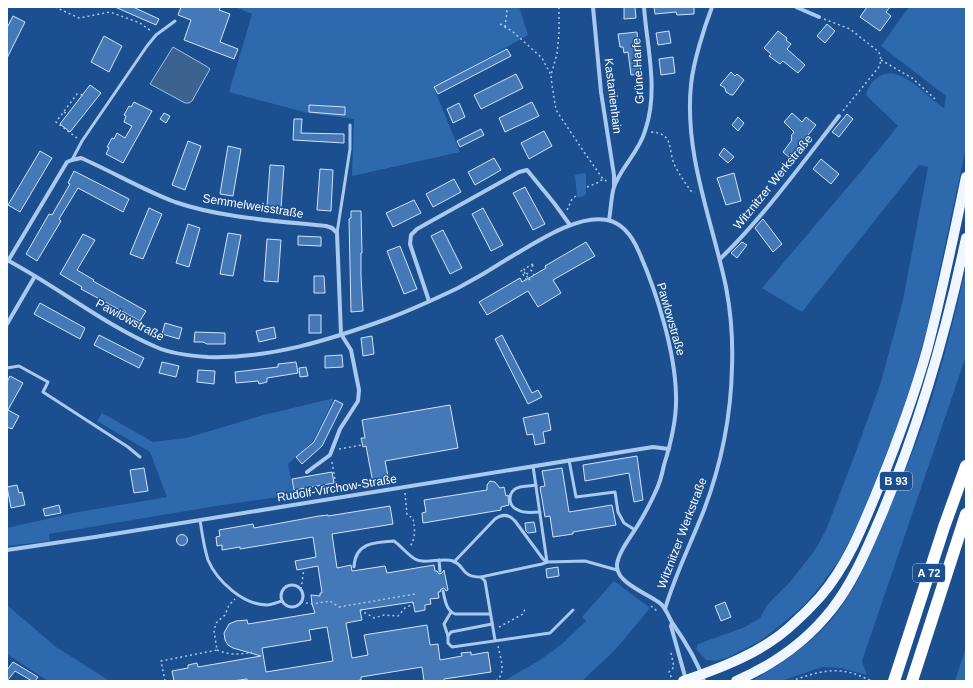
<svg xmlns="http://www.w3.org/2000/svg" width="973" height="688" font-family="Helvetica,sans-serif">
<style>
.green{fill:#2e69ad}
.water{fill:#3c6290;stroke:#9cc4f0}
.building{fill:#4478b7;stroke:#cfe3fa;fill-rule:evenodd}
.lines{fill:none;stroke-linecap:round;stroke-linejoin:round}
.path{stroke:#a9c9ee;stroke-width:1.5;stroke-dasharray:2 3;stroke-linecap:butt}
.lane{stroke:#a9c9ee;stroke-width:3}
.street{stroke:#a9c9ee;stroke-width:4}
.primary{stroke:#f0f6ff;stroke-width:10}
.highway{stroke:#fff;stroke-width:12}
.labels{text-anchor:middle;stroke-width:3;stroke-linejoin:round;paint-order:stroke}
.shield{fill:#1b4f8f;stroke:#bbcadd;stroke-width:1}
.shield-label{font-size:11px;font-weight:bold;fill:#fff}
.street-label{font-size:12px;fill:#fff;stroke:#1b4f8f}
</style>
<rect width="100%" height="100%" fill="#1b4f8f"/>
<!-- green -->
<g class="green">
<polygon points="235,7 519,7 528,35 434,88 460,152 352,176 354,119 308,113 229,92 252,14"/>
<path d="M909,7H966V147L927,329L913,378L895,432L859,522L840,559L821,585L805,604L782,624L760,641L727,658L715,661L706,660L696,649L698,644L745,627L760,618L768,604L790,582L801,568L815,550L826,530L854,457L881,382L903,300L928,167L919,165L802,312L762,288L863,169L898,126L866,95C868,87 872,81 880,76C902,64 927,98 944,108L946,96L881,46Z"/>
<polygon points="585,173 586,174 586,194 582,197 577,197 575,175"/>
<path d="M966,267V356L862,661L867,675L841,668L822,667L781,681H752C781,664 810,645 832,619C842,607 851,592 859,578C878,534 898,489 916,443C938,386 952,327 966,267Z"/>
<polygon points="334,398 313,441 288,464 294,495 222,505 49,534 50,541 7,546 7,528 73,513 167,497 150,452 97,421 102,413 153,442 186,438 264,415"/>
<polygon points="614,581 650,608 616,649 582,681 504,681 540,660 562,644 586,621 582,617"/>
<polygon points="7,605 56,647 110,681 48,681 7,654"/>
<polygon points="966,647 966,681 955,681"/>
</g>
<!-- water -->
<polygon class="water" points="173,47 206,66 210,69 192,101 189,103 185,103 150,84"/>
<!-- building -->
<g class="building">
<polygon points="115,7 133,7 159,19 156,25"/>
<polygon points="181,7 221,7 219,10 230,14 220,42 238,49 234,59 184,40 191,20 178,15"/>
<polygon points="624,7 635,7 636,18 624,19"/>
<polygon points="654,7 694,7 694,14 677,15 676,12 655,14"/>
<polygon points="867,7 890,7 886,12 891,16 880,31 860,17"/>
<polygon points="13,16 25,22 7,58 7,28"/>
<polygon points="827,24 835,31 825,43 817,36"/>
<polygon points="669,31 671,43 658,45 656,33"/>
<polygon points="778,31 787,38 786,40 791,44 787,49 805,65 798,73 783,61 780,64 769,56 771,54 764,48"/>
<polygon points="637,32 641,74 631,75 628,52 624,53 623,47 620,47 618,34"/>
<polygon points="104,36 122,46 109,72 91,62"/>
<polygon points="507,49 511,56 438,94 434,87"/>
<polygon points="673,57 675,73 661,75 659,59"/>
<polygon points="731,72 735,76 737,74 744,80 733,95 731,95 726,92 725,88 720,85"/>
<polygon points="516,74 523,88 481,109 474,95"/>
<polygon points="90,85 101,93 70,132 60,124"/>
<polygon points="134,102 152,111 123,163 106,154 109,148 107,147 112,138 114,139 117,133 125,138 132,126 124,122 126,116 124,115 129,106 131,107"/>
<polygon points="532,102 539,116 505,132 499,118"/>
<polygon points="459,103 465,117 453,123 447,109"/>
<polygon points="309,105 345,107 345,115 309,112"/>
<polygon points="164,113 170,116 166,123 160,119"/>
<polygon points="792,113 802,122 806,117 816,125 790,158 783,152 792,140 791,139 792,137 791,136 794,132 784,122"/>
<polygon points="847,114 853,119 839,137 832,132"/>
<polygon points="738,117 744,123 738,131 732,125"/>
<polygon points="294,119 302,119 301,133 344,134 344,143 293,140"/>
<polygon points="481,129 484,135 460,147 457,141"/>
<polygon points="544,131 552,146 529,159 521,143"/>
<polygon points="188,141 201,146 185,190 172,185"/>
<polygon points="228,146 241,149 233,196 220,194"/>
<polygon points="724,148 734,157 728,163 719,155"/>
<polygon points="40,151 52,158 20,212 8,205"/>
<polygon points="494,158 501,170 475,185 468,172"/>
<polygon points="821,159 839,174 831,184 813,169"/>
<polygon points="270,165 284,166 281,208 267,207"/>
<polygon points="320,169 333,170 331,211 317,210"/>
<polygon points="74,171 129,199 123,212 78,188 59,219 61,221 37,261 26,254 49,214 52,215 70,184 68,183"/>
<polygon points="734,173 741,201 726,205 717,178"/>
<polygon points="454,179 461,192 433,207 426,194"/>
<polygon points="525,187 545,224 533,230 513,193"/>
<polygon points="414,200 421,213 393,227 386,213"/>
<polygon points="149,208 162,214 143,259 130,254"/>
<polygon points="483,208 503,245 491,251 472,214"/>
<polygon points="351,211 361,211 362,253 361,253 361,276 363,311 351,312 349,219 351,218"/>
<polygon points="763,219 782,244 773,252 755,228"/>
<polygon points="188,224 200,228 189,267 176,263"/>
<polygon points="443,230 462,268 450,274 431,236"/>
<polygon points="228,233 241,235 233,276 220,274"/>
<polygon points="83,234 95,240 77,270 94,280 93,281 146,311 140,321 81,289 82,287 60,274"/>
<polygon points="298,236 321,237 321,246 298,245"/>
<polygon points="267,239 281,240 278,282 264,281"/>
<polygon points="586,242 595,256 553,280 561,293 538,307 528,291 487,315 479,302 520,278 522,282 546,268 545,266"/>
<polygon points="742,242 747,245 737,258 731,253"/>
<polygon points="400,246 417,289 404,294 387,251"/>
<polygon points="314,276 324,276 325,293 314,293"/>
<polygon points="40,303 85,328 80,339 34,314"/>
<rect x="309" y="315" width="12" height="18"/>
<polygon points="165,323 182,328 179,339 162,334"/>
<polygon points="274,327 276,338 259,342 256,331"/>
<polygon points="195,332 225,333 225,344 207,344 203,342 194,342"/>
<polygon points="99,335 144,358 139,368 94,345"/>
<polygon points="502,335 532,393 538,390 542,397 528,404 495,339"/>
<polygon points="372,336 374,354 363,356 361,338"/>
<polygon points="342,355 343,367 325,368 325,356"/>
<polygon points="162,362 179,366 176,377 159,373"/>
<polygon points="296,362 298,373 267,378 267,382 259,384 258,381 236,383 235,372 278,367 278,364"/>
<polygon points="306,367 308,376 300,377 299,368"/>
<polygon points="198,370 215,371 214,384 197,382"/>
<polygon points="10,376 23,383 8,410 19,416 12,429 7,427 7,382"/>
<polygon points="335,400 343,404 322,446 302,464 296,457 314,442"/>
<polygon points="450,405 458,448 385,461 389,481 373,483 366,446 363,447 361,438 365,438 362,420"/>
<polygon points="548,413 551,430 543,432 545,443 535,445 533,434 527,435 523,418"/>
<polygon points="637,456 643,500 634,502 629,473 585,481 583,465"/>
<polygon points="144,468 148,491 134,493 130,470"/>
<polygon points="562,468 569,512 612,505 616,525 573,532 573,534 553,537 550,516 545,517 540,487 545,486 542,471"/>
<polygon points="332,472 334,483 294,490 292,479"/>
<polygon points="490,481 495,482 500,488 504,487 506,496 508,495 509,505 501,507 501,510 423,523 422,513 426,512 424,500 487,490 487,485"/>
<polygon points="17,485 19,493 22,492 25,505 11,508 7,487"/>
<polygon points="59,505 61,513 45,516 43,509"/>
<path d="M390,506L393,524L332,534L337,568L351,565L352,571L385,566L387,573L434,565L435,571H437L439,574L442,573L444,570L448,590L446,591L444,588L441,589L440,592H438L439,598L430,599L431,604L425,605V610L415,612L413,602L360,610L362,620L346,623L352,658L368,655L364,635L427,625L430,645L438,644L440,660L462,656L461,653L471,652V655L488,652L491,672L444,679V681H424L422,667L361,677V680L355,681H247V679L232,681H174L172,671L188,668V665L197,663L198,667L261,656L233,648L228,645L225,640L224,633L229,624L236,621L247,620L248,624L315,613L312,604L311,595L320,596V593H322L318,566L297,570L295,561L316,557L313,537L240,549V547L222,550V545L217,546L216,537L220,536L219,530L253,524L254,528L319,516L328,515V516ZM327,627L333,661L266,672L262,648L311,640L309,630Z"/>
<polygon points="534,522 536,532 528,533 526,531 525,523"/>
<circle cx="182" cy="540" r="5.5"/>
<polygon points="558,567 559,576 547,578 546,569"/>
<polygon points="725,602 731,617 721,621 715,606"/>
<polygon points="13,662 38,677 35,681 32,681 15,671 7,681 7,670"/>
</g>
<g class="lines">
<!-- path -->
<g class="path">
<polyline points="55,7 79,18 110,12 140,23 151,31"/>
<polyline points="559,7 559,33 557,54 551,75 552,85 556,110 584,152 603,179 608,182"/>
<polyline points="824,19 850,29 879,52 881,60 879,67 842,112"/>
<polyline points="500,24 512,31 542,58 551,75"/>
<polyline points="505,27 507,12 506,7"/>
<polyline points="881,60 912,78 935,99"/>
<polyline points="64,112 67,114"/>
<path d="M651,132C674,133 668,149 674,164C679,174 685,183 691,191L695,192"/>
<polyline points="77,138 56,122 77,94 83,95"/>
<polyline points="587,187 597,183 603,179"/>
<polyline points="567,210 572,199 576,196"/>
<polyline points="533,264 524,269 529,276 527,277 523,270 521,271 527,281 533,277"/>
<polyline points="533,265 531,270 534,275"/>
<polyline points="339,449 362,445"/>
<polyline points="332,462 337,492"/>
<path d="M405,493L407,515L413,518C415,530 416,538 409,548"/>
<polyline points="301,589 304,568"/>
<polyline points="301,602 312,604 330,601 339,607 415,594"/>
<polyline points="651,606 657,611"/>
<polyline points="360,610 374,618 384,615 398,616 405,608 413,604 413,602"/>
<polyline points="499,627 523,614 525,609"/>
<path d="M217,650C229,655 239,655 252,652"/>
<polyline points="671,653 674,667 669,672 673,681"/>
<polyline points="165,681 161,661 217,650 214,631 216,623 225,615 229,605 235,599"/>
<path d="M496,681C507,673 500,657 498,646"/>
<path d="M791,681C812,674 830,667 852,673C859,675 866,679 873,681"/>
</g>
<!-- lane -->
<g class="lane">
<polyline points="72,160 82,141 147,46 156,35 175,21"/>
<polyline points="337,233 350,149 350,125"/>
<polyline points="7,368 19,366 48,382 43,392 128,447 140,457"/>
<polyline points="569,460 576,497 615,492 618,512 624,523 635,530"/>
<path d="M536,485C530,486 525,486 520,487C507,490 507,506 518,510C525,514 533,512 540,512"/>
<path d="M200,520C202,533 204,548 208,560C217,581 243,605 267,605C272,605 278,602 282,601"/>
<polyline points="439,560 440,571"/>
<path d="M454,562L495,519C502,514 509,514 515,521L543,559L547,562L585,561L617,570"/>
<path d="M354,567C355,543 374,542 394,541C401,546 408,555 415,559C424,565 442,557 453,561C466,566 460,577 481,577L542,564L547,562L533,466"/>
<polyline points="481,577 485,581 495,640"/>
<circle cx="292" cy="596" r="11"/>
<path d="M443,591C445,600 446,610 455,614H490"/>
<polyline points="492,624 451,632 448,636 448,643 452,647 550,633 573,610"/>
<polyline points="448,636 444,624 451,612"/>
</g>
<!-- street -->
<g class="street">
<polyline points="593,7 601,92 614,175 614,185"/>
<polyline points="796,7 819,17"/>
<path d="M609,220C611,209 611,197 614,187C621,167 639,152 645,131C659,91 647,48 644,7"/>
<path d="M720,259C764,216 801,165 839,116"/>
<path d="M7,260C58,287 103,324 156,347C172,354 191,356 208,357C270,359 329,340 387,319C411,310 435,299 458,288C475,279 492,269 509,258C535,243 577,214 607,220C624,223 633,238 639,252C657,293 675,351 676,395C677,419 671,443 664,465C662,475 659,485 655,493C650,504 644,515 638,525C632,535 616,555 617,567C618,584 649,594 661,604C667,610 669,618 673,624C685,641 697,661 704,681"/>
<path d="M8,261L67,162L72,160L81,158C113,172 143,190 175,202C221,218 278,221 326,226L332,228L337,233L341,334L351,350L359,390L358,401L340,429L330,455L307,472"/>
<polyline points="429,301 410,244 411,235 417,229 519,172 527,170 554,203 570,225"/>
<polyline points="7,324 35,276"/>
<polyline points="7,550 95,537 653,447 669,449"/>
<path d="M665,609C675,575 691,543 704,510C721,465 731,416 732,367C733,340 731,313 726,287C712,220 684,154 691,85C693,63 704,28 712,7"/>
<polyline points="672,623 671,626 686,680"/>
</g>
<!-- primary -->
<g class="primary">
<path d="M683,681C721,668 764,652 794,623C803,615 812,606 820,597C848,565 864,523 880,484C898,440 914,396 927,350C942,293 954,235 966,177"/>
<path d="M736,681C773,665 807,641 832,609C854,581 867,548 881,516C919,426 946,333 966,238"/>
</g>
<!-- highway -->
<g class="highway">
<polyline points="894,681 944,527 966,466"/>
<polyline points="912,681 966,514"/>
</g>
</g>
<g class="labels">
<!-- shield labels -->
<g class="shield">
<rect x="880" y="472" width="32" height="18" rx="3"/>
<rect x="913" y="564" width="32" height="18" rx="3"/>
</g>
<g class="shield-label">
<text x="896" y="485">B 93</text>
<text x="929" y="577">A 72</text>
</g>
<!-- street labels -->
<g class="street-label">
<text transform="translate(638 71) rotate(-93)" y="4">Grüne Harfe</text>
<text transform="translate(613 96) rotate(83)" y="4">Kastanienhain</text>
<text transform="translate(773 182) rotate(-51)" y="4">Witznitzer Werkstraße</text>
<text transform="translate(253 206) rotate(9)" y="4">Semmelweisstraße</text>
<text transform="translate(671 319) rotate(74)" y="4">Pawlowstraße</text>
<text transform="translate(130 320) rotate(28)" y="4">Pawlowstraße</text>
<text transform="translate(337 488) rotate(-9)" y="4">Rudolf-Virchow-Straße</text>
<text transform="translate(682 533) rotate(-69)" y="4">Witznitzer Werkstraße</text>
</g>
</g>
<!-- border -->
<rect width="973" height="688" fill="none" stroke="#ffffff" stroke-width="16"/>
</svg>
